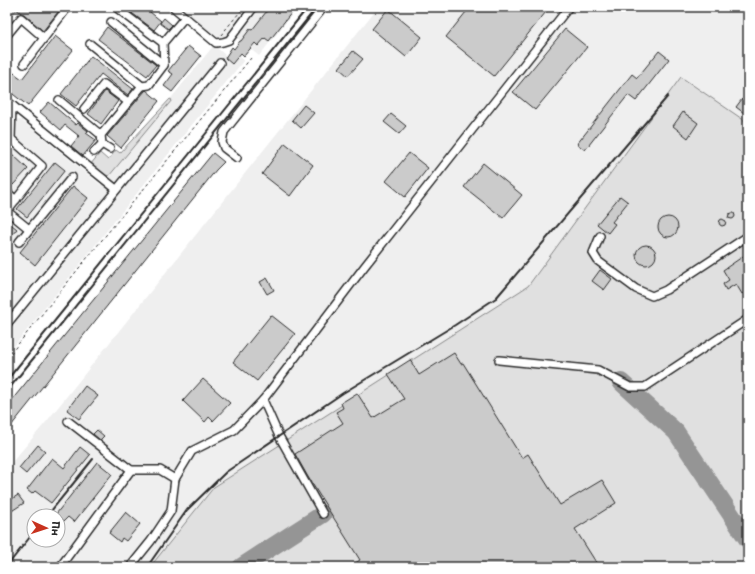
<svg xmlns="http://www.w3.org/2000/svg" width="755" height="574" font-family="'Shantell Sans',sans-serif">
<style>
.built{fill:#efefef;fill-rule:evenodd}
.green{fill:#e0e0e0;stroke:#868686}
.lines{fill:none;stroke-linecap:round;stroke-linejoin:round}
.taxiway{stroke:#959595;stroke-width:18}
.building{fill:#cbcbcb;stroke:#2b2b2b}
.minor-casing{stroke:#2b2b2b;stroke-width:10}
.path{stroke:#2b2b2b;stroke-width:1;stroke-dasharray:3 3;stroke-linecap:butt}
.minor{stroke:#fff;stroke-width:7}
.rail{stroke:#2b2b2b;stroke-width:2}
</style>
<rect width="100%" height="100%" fill="#fff"/>
<filter id="ink" filterUnits="userSpaceOnUse"><feTurbulence type="fractalNoise" baseFrequency=".025" numOctaves="2"/><feDisplacementMap in="SourceGraphic" scale="8" xChannelSelector="R" yChannelSelector="G"/><feConvolveMatrix kernelMatrix="1 2 1 2 8 2 1 2 1" color-interpolation-filters="sRGB"/></filter>
<g filter="url(#ink)">
<!-- built -->
<g class="built">
<polygon points="178,7 249,7 226,36 218,37"/>
<polygon points="261,7 298,7 259,56 237,38"/>
<path d="M378,7H748V567H7V468L47,421ZM34,516H58V540H34Z"/>
<polygon points="214,45 225,55 225,58 232,64 239,57 244,60 7,355 7,121 21,120 101,185"/>
</g>
<!-- green -->
<g class="green">
<polygon points="7,7 19,7 7,20"/>
<polygon points="681,77 748,123 748,567 150,567 214,487 528,286"/>
<polygon points="170,99 172,100 109,176 101,174 90,165 100,153 108,160 116,150 120,153"/>
</g>
<g class="lines">
<!-- taxiway -->
<g class="taxiway">
<polyline points="621,382 676,432 748,540"/>
<polyline points="241,567 323,514"/>
</g>
</g>
<!-- building -->
<g class="building">
<polygon points="14,7 62,7 43,31 24,14 21,13"/>
<polygon points="124,7 144,7 161,21 154,30"/>
<polygon points="270,7 296,7 269,41 265,38 258,46 255,43 244,56 241,53 232,64 225,58 232,47 234,49 240,41 241,41 250,29 252,30"/>
<polygon points="470,7 550,7 494,76 446,37"/>
<polygon points="388,9 422,37 406,57 372,29"/>
<polygon points="164,18 172,25 168,29 160,23"/>
<polygon points="107,27 156,65 147,76 98,39"/>
<polygon points="565,29 587,47 535,110 513,92"/>
<polygon points="55,36 73,50 28,106 9,91 11,88 9,86 10,84 7,81 7,68 22,79"/>
<polygon points="188,46 201,56 172,92 164,86 173,74 168,71"/>
<polygon points="353,51 363,59 348,76 339,68"/>
<polygon points="659,51 669,59 636,101 628,95 585,150 577,144 632,74 637,78"/>
<polygon points="91,56 133,89 128,95 101,74 76,106 61,94"/>
<polygon points="146,90 159,101 121,148 107,136 145,91"/>
<polygon points="105,91 118,101 101,124 88,114"/>
<polygon points="742,99 748,103 748,116 736,107"/>
<polygon points="49,102 76,125 78,123 88,131 86,133 96,140 83,156 71,146 79,136 65,125 61,130 40,112"/>
<polygon points="304,105 314,113 301,128 292,120"/>
<polygon points="683,112 698,123 688,138 673,126"/>
<polygon points="391,114 406,126 399,134 384,122"/>
<polygon points="285,143 313,165 290,196 262,174"/>
<polygon points="11,153 28,169 13,185 7,180 11,176 7,172 7,158"/>
<polygon points="213,153 224,162 216,170 7,431 7,406"/>
<polygon points="409,153 428,168 405,197 386,181"/>
<polygon points="55,162 65,170 27,217 17,209"/>
<polygon points="483,163 522,195 503,218 464,187"/>
<polygon points="73,186 88,198 35,265 20,252"/>
<polygon points="620,196 628,202 612,222 615,224 608,233 597,224"/>
<polygon points="732,213 734,213 735,216 734,218 732,219 728,218 729,214"/>
<circle cx="668" cy="227" r="10"/>
<polygon points="722,219 726,221 725,225 722,226 720,225 719,223 720,220"/>
<polygon points="7,221 17,229 7,241"/>
<circle cx="646" cy="255" r="10"/>
<polygon points="748,253 748,290 742,294 736,284 726,290 723,284 729,280 723,270"/>
<polygon points="600,270 612,279 604,290 592,281"/>
<polygon points="267,278 274,290 267,294 260,282"/>
<polygon points="271,315 295,334 257,381 233,362"/>
<polygon points="454,353 461,364 463,363 522,458 528,454 560,505 602,480 616,503 575,529 599,567 349,567 360,560 308,477 295,454 343,423 336,412 343,408 341,403 357,393 373,418 404,399 388,374 410,360 419,375"/>
<polygon points="203,379 230,403 213,421 209,417 205,422 183,401"/>
<polygon points="85,386 98,396 79,419 67,410"/>
<polygon points="97,430 104,436 100,440 93,434"/>
<polygon points="38,445 45,451 26,474 19,468"/>
<polygon points="80,447 90,455 51,503 35,491 32,494 27,490 52,458 64,468"/>
<polygon points="97,462 112,474 74,522 68,517 64,521 56,514"/>
<polygon points="18,495 24,503 7,514 7,502"/>
<polygon points="126,512 140,524 126,541 122,538 120,542 109,533"/>
</g>
<g class="lines">
<defs>
<g id="minor">
<polyline points="173,7 216,43 223,42 229,40 254,7"/>
<polyline points="118,9 163,43"/>
<polyline points="111,22 164,65"/>
<polyline points="7,35 21,18 44,38"/>
<polyline points="90,44 142,86 101,135"/>
<polyline points="24,64 68,7"/>
<polyline points="142,86 149,85 164,65 163,43 185,17"/>
<polyline points="59,100 101,135 102,144 94,152"/>
<polyline points="7,101 116,189"/>
<polyline points="84,109 104,84 128,102"/>
<polyline points="7,144 11,139 12,105"/>
<polyline points="102,144 110,149"/>
<polyline points="237,158 224,148 222,142 224,132 324,7"/>
<polyline points="7,192 16,200"/>
<polyline points="7,211 42,166 11,139"/>
<polyline points="7,211 29,229"/>
<polyline points="600,236 593,253 598,261 636,289 652,296 666,290 748,236"/>
<polyline points="19,242 72,177"/>
<polyline points="7,324 220,63"/>
<polyline points="499,360 598,370 630,387 645,387 748,319"/>
<polyline points="263,400 279,436 323,514"/>
<polyline points="68,421 131,470"/>
<polyline points="60,567 131,470 160,470 175,479"/>
<polyline points="130,567 151,541 171,511 175,479 192,451 234,430 263,400 364,267 569,7"/>
</g>
</defs>
<!-- minor casing -->
<use href="#minor" class="minor-casing"/>
<!-- path -->
<g class="path">
<polyline points="221,35 244,7"/>
<polyline points="7,358 79,268 251,58"/>
</g>
<!-- minor -->
<use href="#minor" class="minor"/>
<!-- rail -->
<g class="rail">
<polyline points="7,380 308,7"/>
<polyline points="7,391 317,7"/>
<polyline points="47,516 93,459"/>
<polyline points="7,566 34,532"/>
<polyline points="147,567 187,510 226,472 343,393 455,325 496,298 668,96"/>
</g>
</g>
</g>
<!-- margin -->
<rect width="755" height="574" fill="none" stroke="#fff" stroke-width="24"/>
<rect x="12" y="12" width="731" height="550" fill="none" stroke="#2b2b2b" stroke-width="1.5" filter="url(#ink)"/>
<!-- north arrow -->
<g transform="translate(46 528) rotate(93)"><circle r="19" fill="#ffffff" stroke="#aaaaaa"/>
<path d="M0-3L7 15L0 10L-7 15Z" fill="#c8321e"/>
<text y="-6" font-size="11" font-weight="bold" text-anchor="middle" fill="#2b2b2b">Пн</text>
</g>
</svg>
